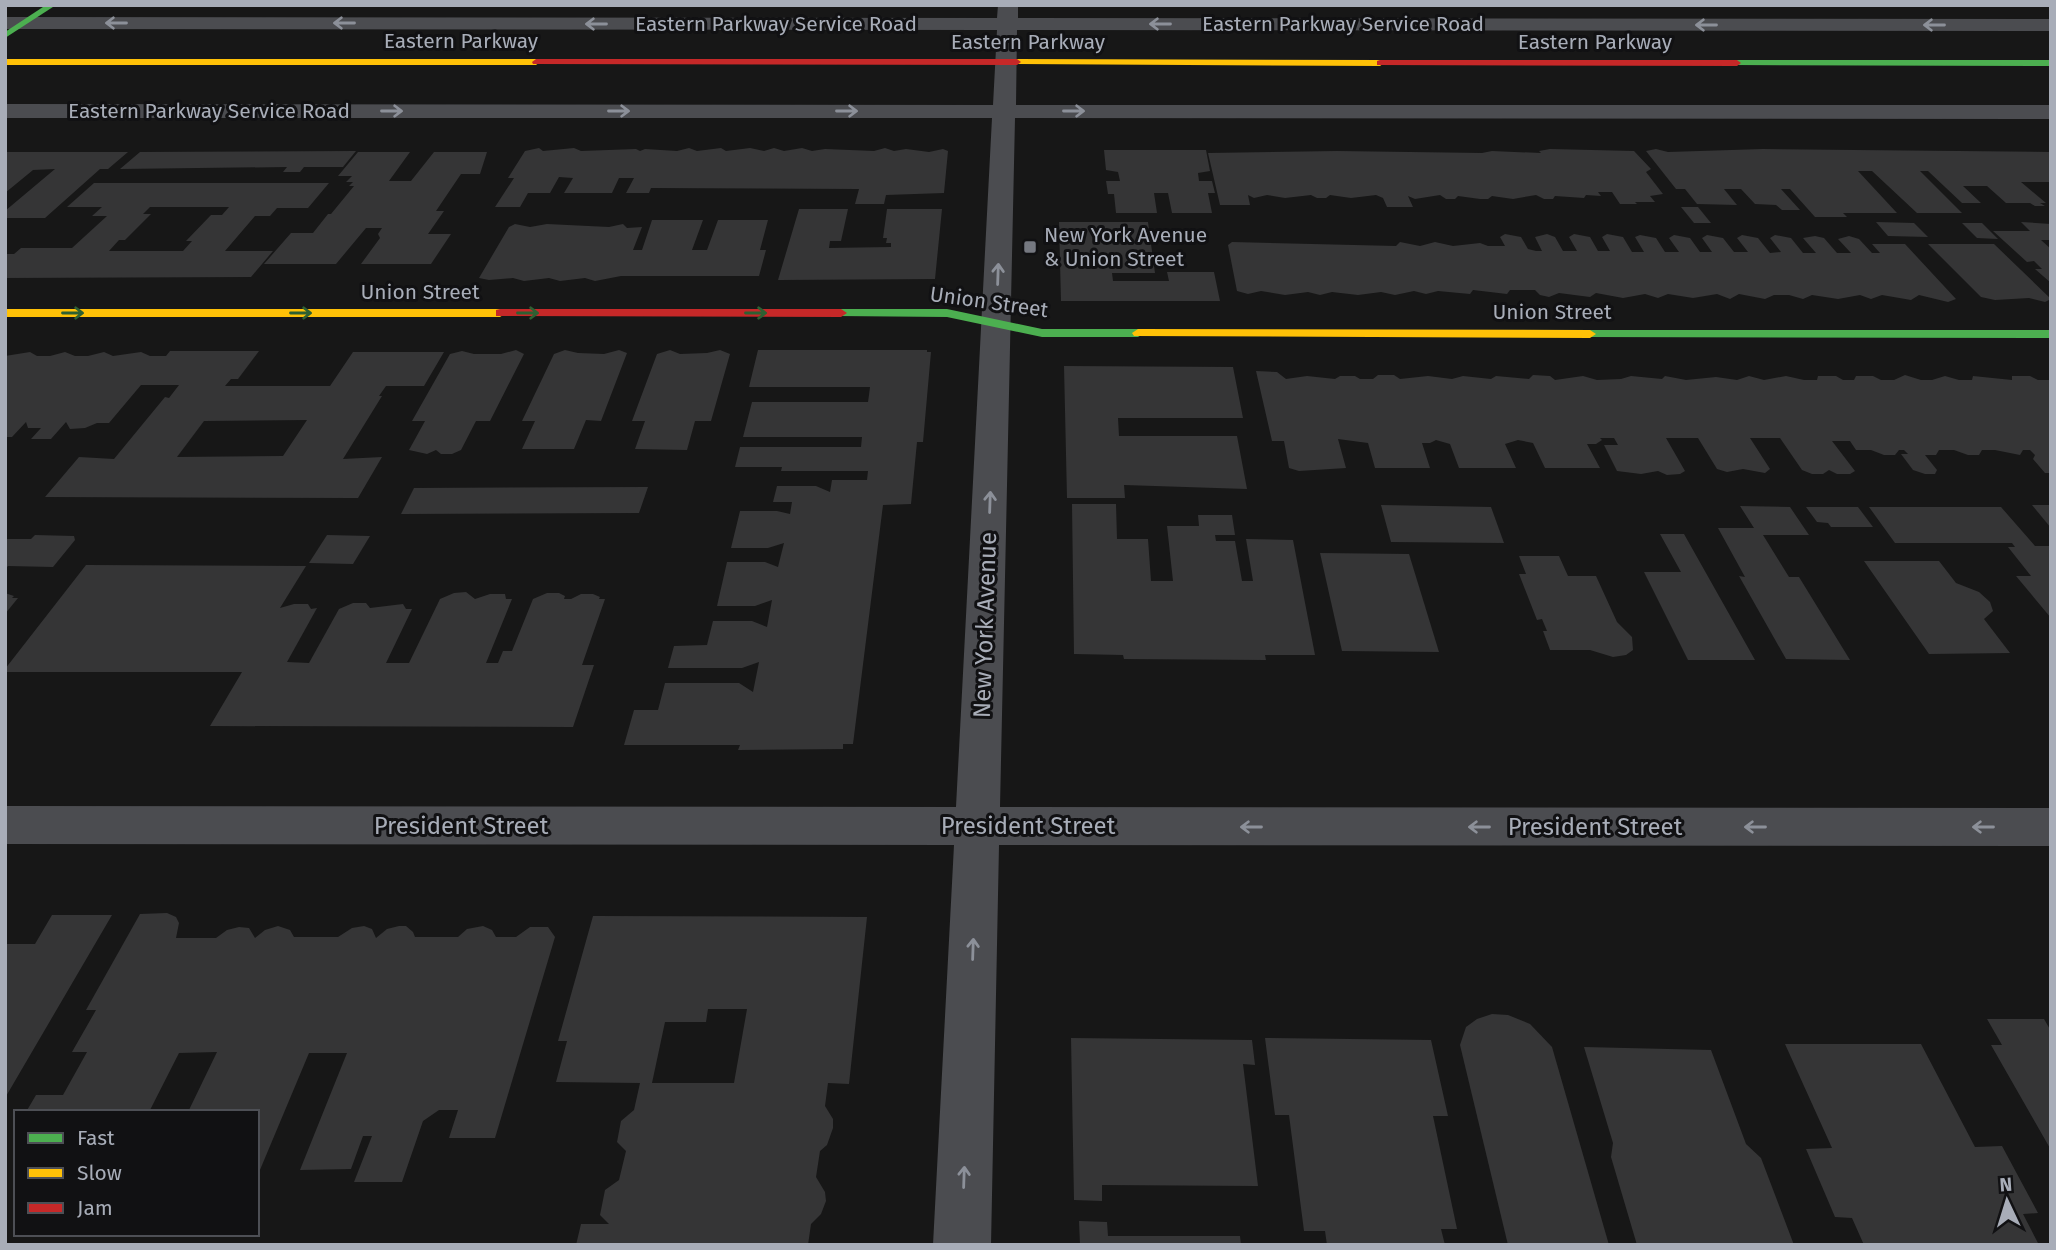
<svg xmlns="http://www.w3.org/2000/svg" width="2056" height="1250" font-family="'Fira Sans',sans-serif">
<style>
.building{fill:#353536;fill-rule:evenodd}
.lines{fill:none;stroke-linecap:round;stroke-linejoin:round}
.street{fill:#4b4c50;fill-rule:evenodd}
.fast{fill:#4caf50;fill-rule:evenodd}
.slow{fill:#ffc107;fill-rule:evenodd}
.jam{fill:#c62828;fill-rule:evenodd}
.oneway{stroke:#8c9099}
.oneway2{stroke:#2e6032}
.poi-dot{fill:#757880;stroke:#111113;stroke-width:2.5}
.labels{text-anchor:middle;stroke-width:6;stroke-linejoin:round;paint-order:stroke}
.far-street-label{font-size:21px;fill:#a8adb8;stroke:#111113}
.far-poi-label{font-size:21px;fill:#a8adb8;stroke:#111113;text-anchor:start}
.street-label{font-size:24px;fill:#a8adb8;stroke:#111113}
</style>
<rect width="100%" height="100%" fill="#171717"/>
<!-- building -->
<g class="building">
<polygon points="539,148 543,151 574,148 581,151 636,149 640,151 645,149 677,151 689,148 697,151 721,148 726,151 750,148 764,151 774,148 784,151 802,148 812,151 825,149 874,151 885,148 894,151 906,149 929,152 943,149 948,151 944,193 886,195 884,204 855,204 859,189 651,188 649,193 626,193 634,178 619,178 612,193 564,193 573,178 559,177 550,193 528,193 520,207 495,207 514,178 508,178 525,151"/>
<polygon points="1550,149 1634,151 1651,169 1646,172 1663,194 1650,196 1655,202 1635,202 1637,204 1620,204 1612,192 1598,192 1601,196 1586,195 1584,198 1555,196 1553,199 1544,199 1536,195 1513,199 1492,196 1488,199 1480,199 1458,196 1455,199 1446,199 1440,195 1415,199 1408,196 1413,207 1387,207 1383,198 1376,195 1351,198 1330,195 1326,198 1317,198 1311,195 1285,198 1267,195 1254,198 1248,195 1250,205 1220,205 1208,153 1337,151 1482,153 1492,151 1541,153 1539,151"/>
<polygon points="1656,149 1668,152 1763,149 2051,152 2051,182 2021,182 2046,203 2040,203 2045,206 2035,206 2030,203 2006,203 1987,186 1963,186 1981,203 1962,203 1928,171 1920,171 1962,213 1917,213 1872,171 1858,171 1897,213 1843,213 1847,217 1815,217 1790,189 1781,189 1800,210 1782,210 1776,205 1755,204 1741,189 1724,189 1737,205 1697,204 1685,189 1676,189 1646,151"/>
<polygon points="1104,150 1206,150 1210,171 1198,173 1199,181 1212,181 1215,193 1208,193 1212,213 1172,213 1168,193 1154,193 1157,213 1116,213 1114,194 1108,194 1106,181 1120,181 1118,172 1106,170"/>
<polygon points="356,151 343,167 304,167 300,172 283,172 287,167 120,169 140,152"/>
<polygon points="5,152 128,152 108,169 100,169 45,218 5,218 5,211 55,169 33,170 5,193"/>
<polygon points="358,152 410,152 389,181 411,181 434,152 487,152 480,174 461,174 436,211 444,211 428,234 451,234 431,264 361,264 380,238 378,234 382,228 366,228 336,264 264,264 291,233 313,233 328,214 331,214 354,186 349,186 353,182 346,182 352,176 338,176"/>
<path d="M94,183H329L308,208H277L270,216H255L225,251H273L251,277L5,278V254H14L21,248H72L107,216H92L102,207H67ZM150,207H229L222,215H211L186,241H192L183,251H109L119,240H125L151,214H143Z"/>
<polygon points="1681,207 1698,207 1711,223 1694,223"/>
<polygon points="799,209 848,209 841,241 830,241 829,248 891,247 891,243 886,243 887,238 883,238 887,209 942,209 935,279 778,280"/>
<polygon points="652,220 703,220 692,250 707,250 718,220 768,220 760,250 766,250 759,276 621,276 595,281 585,278 560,281 549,278 524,281 513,278 489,280 479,278 509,227 515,224 530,227 547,224 609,227 623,224 627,228 642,227 633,250 642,250"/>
<polygon points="1059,222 1148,222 1155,273 1112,273 1113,281 1169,281 1167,272 1214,272 1220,301 1061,301"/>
<polygon points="1876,222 1914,223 1928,237 1888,236"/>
<polygon points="2021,222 2051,224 2051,240 2041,240 2051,249 2051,283 2035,269 2042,269 2034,261 2027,262 1993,231 2030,231"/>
<polygon points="1962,223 1982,223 1998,239 1977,238"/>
<polygon points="1505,234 1521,237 1528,249 1536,251 1542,251 1535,237 1547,234 1555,237 1563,251 1577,251 1569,237 1574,234 1590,237 1598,251 1610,251 1602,237 1607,234 1623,237 1632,252 1644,252 1635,237 1640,235 1656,238 1665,252 1679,252 1669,238 1674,235 1690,238 1700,252 1712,252 1702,238 1707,235 1723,238 1734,252 1748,252 1737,238 1742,235 1758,238 1770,253 1781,252 1770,238 1775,235 1791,238 1803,253 1816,253 1803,238 1815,236 1824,238 1837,253 1851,253 1838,239 1849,236 1859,239 1872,253 1880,253 1872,244 1905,244 1956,299 1948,302 1919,295 1911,300 1882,295 1871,299 1860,295 1838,299 1812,295 1803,299 1789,295 1774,295 1765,299 1739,294 1730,299 1717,294 1693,298 1668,294 1658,298 1645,294 1623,298 1596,293 1590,297 1559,293 1549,297 1540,295 1535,290 1510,290 1507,294 1473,290 1470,294 1438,291 1426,294 1414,291 1395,295 1381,292 1358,295 1332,292 1320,295 1308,292 1285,295 1261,291 1248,294 1237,291 1228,245 1232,242 1396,246 1400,242 1420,246 1435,242 1453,246 1480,243 1488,246 1505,246 1500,237"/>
<polygon points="1928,244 1994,244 2051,299 2045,302 2029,298 1995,300 1981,297"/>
<polygon points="516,350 524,354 490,421 476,421 461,450 452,454 441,454 436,450 427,454 409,450 425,421 412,421 450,354 462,351 474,354 501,354"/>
<polygon points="565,350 578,353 604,354 619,350 627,353 601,421 586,420 574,449 522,449 535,421 522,421 554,354"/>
<polygon points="670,350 680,354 707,353 720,350 730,354 711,421 695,421 687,450 635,449 645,421 632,421 657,354"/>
<polygon points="758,350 927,350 927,352 931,352 923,442 917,442 911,504 883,505 853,744 843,744 843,749 738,750 740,745 624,745 634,710 658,710 665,683 739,683 753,692 759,662 742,668 668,668 674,646 707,645 713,621 752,621 767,627 772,600 755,606 717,606 727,562 765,562 778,567 784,543 768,548 731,548 740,511 777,511 790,514 792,502 773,502 777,486 816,486 830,492 832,480 867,480 868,471 781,471 782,467 735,467 740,447 861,447 862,437 743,437 752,402 868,402 869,395 870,387 749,387"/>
<path d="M170,351H259L238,379H231L225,386H330L353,352H444L424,386H386L379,396H382L343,459L382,457L358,498L45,497L79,457L114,459L165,397L169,398L179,385H141L109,423H97L85,428L70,429L66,422L51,439H31L41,428H28L26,422L12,437H5V356L30,352L37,356H50L65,352L75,356H88L104,352L113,356L141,352L150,356H166ZM307,420L283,456L177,457L204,421Z"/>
<polygon points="1064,366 1233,367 1243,418 1118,418 1119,436 1237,436 1247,489 1124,485 1125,498 1067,498"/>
<polygon points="1256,371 1277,372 1286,379 1307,376 1335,379 1340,376 1355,376 1360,379 1373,379 1378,375 1394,375 1400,379 1428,376 1452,379 1463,376 1491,379 1496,376 1529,379 1533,375 1550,376 1555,380 1583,376 1597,380 1621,379 1631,376 1662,379 1665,376 1686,380 1716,377 1737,380 1749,376 1764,380 1786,376 1804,380 1817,380 1818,376 1836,376 1843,380 1854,380 1856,376 1873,376 1881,380 1894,380 1905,375 1921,380 1932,380 1945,376 1959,380 1972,380 1973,376 2012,380 2012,376 2030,376 2038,380 2051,380 2051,473 2045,473 2033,459 2035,455 2030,450 2023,450 2020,455 1995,450 1982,450 1979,455 1968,455 1954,450 1939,450 1936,455 1925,455 1937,470 1935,474 1925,474 1913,470 1901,454 1908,454 1904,450 1899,450 1895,455 1884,455 1871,450 1856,450 1850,441 1832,441 1855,471 1850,474 1837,474 1829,470 1823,474 1812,474 1802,470 1780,438 1750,438 1770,469 1765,473 1743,469 1727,472 1717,469 1698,438 1666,438 1685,471 1680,474 1667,475 1658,471 1641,474 1617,471 1604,445 1618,445 1614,438 1600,438 1602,440 1596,444 1587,444 1600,468 1545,468 1533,443 1518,440 1505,444 1516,468 1459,468 1450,444 1436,440 1430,443 1422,443 1430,468 1375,468 1368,443 1338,439 1346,468 1299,471 1289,468 1284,441 1272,441"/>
<polygon points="648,487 639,513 401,514 414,488"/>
<polygon points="1072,504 1116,504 1117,539 1148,539 1151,581 1173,581 1167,526 1199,526 1198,515 1232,515 1235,535 1215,535 1216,541 1235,541 1242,581 1253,581 1246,539 1293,540 1315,655 1265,655 1266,660 1124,659 1123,655 1074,654"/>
<polygon points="1381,505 1491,507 1504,543 1391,542"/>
<polygon points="2032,505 2051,505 2051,528"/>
<polygon points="1740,506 1790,507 1809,535 1763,535 1789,577 1799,577 1850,660 1786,659 1739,576 1745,577 1718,528 1754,528"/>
<polygon points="1806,507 1858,507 1873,527 1831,527 1828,523 1817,522"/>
<polygon points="1869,507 2001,507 2035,546 2051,546 2051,618 2016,576 2031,576 2008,547 2015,547 2012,543 1895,543"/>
<polygon points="1660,534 1684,534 1755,660 1688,660 1644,572 1681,572"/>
<polygon points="35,535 74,536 75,540 53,567 8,566 5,569 5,539 31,539"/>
<polygon points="327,535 370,536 353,564 309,563"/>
<polygon points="1320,553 1409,554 1439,652 1342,651"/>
<polygon points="1519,556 1559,556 1568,576 1596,576 1617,622 1632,637 1633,650 1626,655 1613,657 1590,650 1550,650 1543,631 1547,631 1542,619 1537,620 1519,574 1526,574"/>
<polygon points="1864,561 1939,561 1956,583 1979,592 1990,602 1993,611 1984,619 2010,653 1929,654"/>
<polygon points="86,565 306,566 280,608 294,604 308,604 311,609 317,608 287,662 309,663 339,609 353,603 366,603 370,608 403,604 406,609 412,609 386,663 409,663 440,599 454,593 466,592 475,599 490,594 505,594 506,599 512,599 486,663 498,663 503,651 512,651 533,599 547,593 559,593 565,596 564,599 571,599 581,594 593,594 600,597 599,599 605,599 582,665 594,665 573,727 210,726 242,672 5,672 5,669"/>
<polygon points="5,593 14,596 12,598 18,598 5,614"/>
<polygon points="167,913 176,917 179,923 176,938 216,938 227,930 239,927 249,928 255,938 265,930 278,926 290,930 294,937 338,937 352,928 364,926 372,929 376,938 387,929 399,926 406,926 413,932 415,937 458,937 467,929 483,926 492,930 496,937 516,937 530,927 548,927 555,937 495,1138 449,1138 458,1110 439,1110 423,1121 402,1182 354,1182 372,1136 363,1136 351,1169 300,1170 347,1053 309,1053 257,1177 257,1112 188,1112 217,1052 179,1053 149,1112 26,1112 36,1095 63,1095 87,1052 72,1052 96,1010 86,1010 140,914"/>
<polygon points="52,915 112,915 5,1098 5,944 35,944"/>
<path d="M593,916L867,917L849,1084L828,1083L825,1106L833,1119V1128L827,1145L820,1151L816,1177L825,1192L826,1201L821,1214L811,1224L808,1245H576L581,1224H609L600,1215L605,1190L619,1180L626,1151L617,1142L621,1121L634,1110L640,1083L556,1082L567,1041H558ZM708,1009H747L734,1083H652L665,1022H706Z"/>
<polygon points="1492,1014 1508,1015 1530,1024 1552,1047 1609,1245 1508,1245 1460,1045 1466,1027 1477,1019"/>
<polygon points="1987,1019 2044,1019 2051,1031 2051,1150 1991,1045 2002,1045"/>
<polygon points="1071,1038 1252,1040 1255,1065 1243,1064 1258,1186 1102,1185 1102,1201 1074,1200"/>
<polygon points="1265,1038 1431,1040 1448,1116 1433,1116 1457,1229 1441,1229 1445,1245 1327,1245 1325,1231 1304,1231 1289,1115 1275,1115"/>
<polygon points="1785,1044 1921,1044 1975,1147 2002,1146 2038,1213 2023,1214 2039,1245 1864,1245 1852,1218 1835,1217 1806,1149 1832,1148"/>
<polygon points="1584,1047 1711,1050 1746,1144 1761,1158 1794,1245 1637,1245 1611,1157 1613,1143"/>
<polygon points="1079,1221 1107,1222 1108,1236 1240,1236 1241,1245 1080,1245"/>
</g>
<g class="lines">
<!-- street -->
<polygon class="street" points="998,5 1018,5 1018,18 2051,19 2051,31 1017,30 1016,105 2051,105 2051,119 1015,118 1000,807 2051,808 2051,846 999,845 991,1245 933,1245 954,845 5,844 5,806 956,807 992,118 5,118 5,104 993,105 997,30 5,29 5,17 997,18"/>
<!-- fast -->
<g class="fast">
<polygon points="46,5 56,5 5,38 5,32"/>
<polygon points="1737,60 2051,60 2051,66 1734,65 1734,61"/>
<polygon points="841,309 947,309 1042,329 1138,329 1144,333 1138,337 1042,337 947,317 837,316 837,310"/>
<polygon points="1590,330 2051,330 2051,338 1586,337 1584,334"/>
</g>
<!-- slow -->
<g class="slow">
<polygon points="5,59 536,59 540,62 536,65 5,65"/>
<polygon points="1017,59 1380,60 1384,63 1380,66 1014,64 1013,62"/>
<polygon points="5,309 500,309 506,313 500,317 5,317"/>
<polygon points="1138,329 1590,330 1596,334 1590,338 1134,336 1132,333"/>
</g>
<!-- jam -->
<g class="jam">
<polygon points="536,59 1017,59 1021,62 1017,65 533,64 532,62"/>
<polygon points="1380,60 1737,60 1741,63 1737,66 1377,65 1377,61"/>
<polygon points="500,309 841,309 847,313 841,317 496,316 496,310"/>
</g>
</g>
<!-- one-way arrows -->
<defs><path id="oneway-shaft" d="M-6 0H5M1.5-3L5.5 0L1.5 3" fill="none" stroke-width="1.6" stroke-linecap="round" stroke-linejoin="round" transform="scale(1.75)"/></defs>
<g class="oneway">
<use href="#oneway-shaft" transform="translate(116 23) rotate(-180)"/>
<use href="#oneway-shaft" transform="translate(344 23) rotate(-180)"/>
<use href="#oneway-shaft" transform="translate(596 24) rotate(-180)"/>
<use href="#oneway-shaft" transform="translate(1160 24) rotate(-180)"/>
<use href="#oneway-shaft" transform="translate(1706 25) rotate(-180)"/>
<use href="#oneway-shaft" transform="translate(1934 25) rotate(-180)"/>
<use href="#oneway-shaft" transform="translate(392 111)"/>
<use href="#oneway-shaft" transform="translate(619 111)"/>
<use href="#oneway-shaft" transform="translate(847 111)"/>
<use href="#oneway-shaft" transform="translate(1074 111)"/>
<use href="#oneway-shaft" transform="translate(998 274) rotate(-88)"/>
<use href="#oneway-shaft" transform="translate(990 502) rotate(-88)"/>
<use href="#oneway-shaft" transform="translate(1251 827) rotate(-180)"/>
<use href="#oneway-shaft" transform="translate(1479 827) rotate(-180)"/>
<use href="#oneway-shaft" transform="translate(1755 827) rotate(-180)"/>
<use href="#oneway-shaft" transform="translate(1983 827) rotate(-180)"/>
<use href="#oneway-shaft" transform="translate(973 949) rotate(-88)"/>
<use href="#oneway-shaft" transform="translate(964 1177) rotate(-88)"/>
</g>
<g class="oneway2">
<use href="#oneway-shaft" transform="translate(73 313)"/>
<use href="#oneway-shaft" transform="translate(301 313)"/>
<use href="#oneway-shaft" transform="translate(528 313)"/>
<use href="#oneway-shaft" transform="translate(756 313)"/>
</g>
<!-- markers -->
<rect class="poi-dot" x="1023" y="240" width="14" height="14" rx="3.5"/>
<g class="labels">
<!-- far-street labels -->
<g class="far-street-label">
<text x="776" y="31">Eastern Parkway Service Road</text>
<text x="1343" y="31">Eastern Parkway Service Road</text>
<text x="461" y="48">Eastern Parkway</text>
<text x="1028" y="49">Eastern Parkway</text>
<text x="1595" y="49">Eastern Parkway</text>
<text x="209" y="118">Eastern Parkway Service Road</text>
<text x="420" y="299">Union Street</text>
<text transform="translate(989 302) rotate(8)" y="7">Union Street</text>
<text x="1552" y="319">Union Street</text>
</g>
<!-- far-poi labels -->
<g class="far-poi-label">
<text x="1044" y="242">New York Avenue<tspan x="1044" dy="24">&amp; Union Street</tspan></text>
</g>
<!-- street labels -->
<g class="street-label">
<text transform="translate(985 625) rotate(-88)" y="8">New York Avenue</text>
<text x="461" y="834">President Street</text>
<text x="1028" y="834">President Street</text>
<text x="1595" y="835">President Street</text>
</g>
</g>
<!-- border -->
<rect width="2056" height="1250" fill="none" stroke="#a8adb8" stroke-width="14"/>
<!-- legend -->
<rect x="14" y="1110" width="245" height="126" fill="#111113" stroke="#4d4f55" stroke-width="2"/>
<rect x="28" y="1133" width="35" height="10" fill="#4caf50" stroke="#4d4f55" stroke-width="2"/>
<text x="77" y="1145" font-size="21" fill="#a8adb8">Fast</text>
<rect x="28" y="1168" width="35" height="10" fill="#ffc107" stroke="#4d4f55" stroke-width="2"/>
<text x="77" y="1180" font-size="21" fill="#a8adb8">Slow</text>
<rect x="28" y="1203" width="35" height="10" fill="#c62828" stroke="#4d4f55" stroke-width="2"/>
<text x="77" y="1215" font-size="21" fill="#a8adb8">Jam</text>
<!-- north arrow -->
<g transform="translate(2007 1201) rotate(356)" stroke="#111113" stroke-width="5" paint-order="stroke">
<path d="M0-5L12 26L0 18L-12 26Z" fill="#a8adb8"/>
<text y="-10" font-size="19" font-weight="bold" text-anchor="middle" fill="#a8adb8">N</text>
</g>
</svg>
